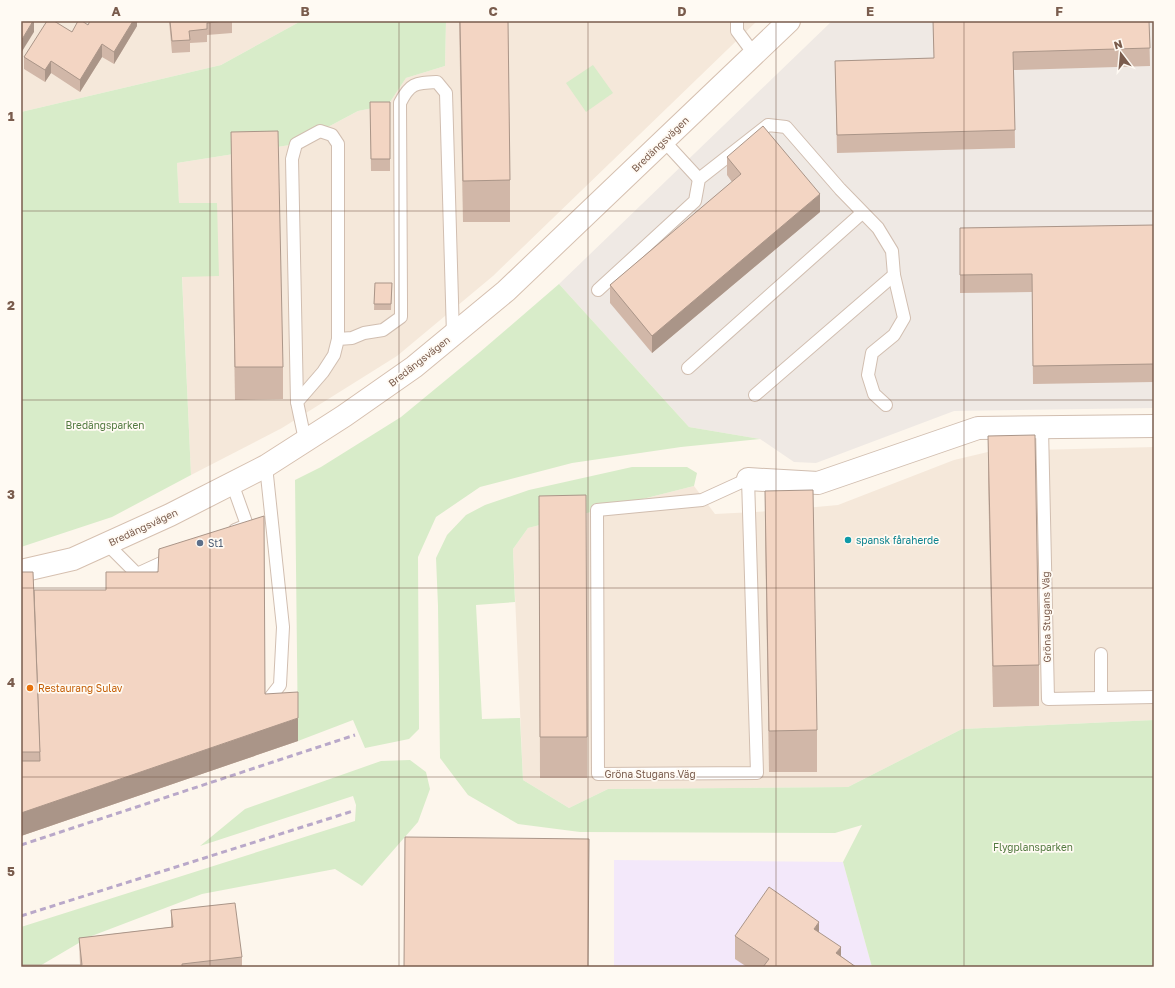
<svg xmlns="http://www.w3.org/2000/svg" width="1175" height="988" font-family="'Golos Text',sans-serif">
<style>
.residential{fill:#f5e8da}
.industrial{fill:#efe9e4}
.education{fill:#f3e8fa}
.green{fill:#d8ecc9}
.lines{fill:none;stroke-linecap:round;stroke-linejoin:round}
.lane-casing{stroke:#d1beb0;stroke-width:14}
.street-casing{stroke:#d1beb0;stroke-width:24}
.secondary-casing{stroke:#d6c0b0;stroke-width:24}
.lane{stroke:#fff;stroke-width:12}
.street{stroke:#fff;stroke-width:22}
.secondary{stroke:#fff;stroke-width:22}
.rail{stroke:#b9a8c9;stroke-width:3;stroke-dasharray:6 4;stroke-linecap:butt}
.wall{fill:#d1b7a8}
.shaded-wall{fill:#aa9588}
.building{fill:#f3d5c3;stroke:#aa9588}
.grid{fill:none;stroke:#7a5c4d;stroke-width:1;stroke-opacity:0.55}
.culture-dot{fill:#0f9aa8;stroke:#fffaf3;stroke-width:1.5}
.service-dot{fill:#5c6f8a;stroke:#fffaf3;stroke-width:1.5}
.food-dot{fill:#e8710a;stroke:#fffaf3;stroke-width:1.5}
.labels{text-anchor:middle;stroke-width:3.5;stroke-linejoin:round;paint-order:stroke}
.street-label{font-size:10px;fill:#7a5c4d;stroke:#fffaf3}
.park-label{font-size:10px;fill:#537a41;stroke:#fffaf3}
.culture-label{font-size:10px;fill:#0d838f;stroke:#fffaf3;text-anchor:start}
.service-label{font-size:10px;fill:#4e5e75;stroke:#fffaf3;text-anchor:start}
.food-label{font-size:10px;fill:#c56008;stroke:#fffaf3;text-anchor:start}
.neatline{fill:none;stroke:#7a5c4d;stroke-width:1.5}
.grid-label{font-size:13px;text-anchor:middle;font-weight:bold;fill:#7a5c4d}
</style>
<rect width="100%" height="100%" fill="#fdf6ec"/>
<!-- residential -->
<g class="residential">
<polygon points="21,21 301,21 221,65 21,112"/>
<polygon points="446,21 757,21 493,276 397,356 282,428 191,475 177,163 296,144 358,111 388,105 406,78 445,66"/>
<polygon points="1154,447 1154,720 962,729 848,787 608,789 569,808 523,780 513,549 528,528 694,486 715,514 772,511 838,505 954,460 992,451"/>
</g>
<!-- industrial -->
<polygon class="industrial" points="832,21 1154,21 1154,408 954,411 816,463 794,462 760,439 689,427 559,284"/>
<!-- education -->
<polygon class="education" points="614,860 843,862 872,967 614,967"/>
<!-- green -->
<g class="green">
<polygon points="301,21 446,21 445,66 406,78 388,105 358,111 296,144 177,163 179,203 217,203 219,276 182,277 191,475 112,517 21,547 21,112 221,65"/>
<polygon points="593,65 613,93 586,112 566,83"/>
<polygon points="559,284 689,427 760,439 681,447 572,463 480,487 436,517 418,557 419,729 409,739 365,748 353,720 298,741 295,480 321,467 401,417 480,352"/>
<polygon points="632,467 687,467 697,473 694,486 528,528 513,549 515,602 476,605 482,719 520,718 523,780 569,808 608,789 848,787 962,729 1154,720 1154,967 872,967 843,862 862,825 835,833 580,832 518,824 468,795 440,758 438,606 436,558 447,535 466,515 485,505 529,490"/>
<polygon points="410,760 426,772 430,789 418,822 362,886 335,869 202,894 89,937 38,967 21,967 21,927 355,821 356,805 353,796 200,846 245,809 381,761"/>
</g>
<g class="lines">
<defs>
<g id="lane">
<polyline points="737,21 737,31 754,54"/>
<polyline points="664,141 699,179"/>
<polyline points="598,290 695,201 699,179 768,125 786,127 840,189 878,228 892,251 894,275 904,318 894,335 872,353 868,375 874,394 886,405"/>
<polyline points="688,368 862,213"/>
<polyline points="755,395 894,275"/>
<polyline points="297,402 292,159 296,144 320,131 332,135 338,144 338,339"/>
<polyline points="1042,428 1048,699 1154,697"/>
<path d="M305,440L297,402L323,372L334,355L338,339L352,338L364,333L383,330L401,317V302L400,103C410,83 415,83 437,82L446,93L453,335"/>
<polygon points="748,479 757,773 598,774 597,510 702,500"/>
<polyline points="232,483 247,525 235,530"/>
<polyline points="107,544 137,574 172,558"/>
<polyline points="1101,654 1101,698"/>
<polyline points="265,704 280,685 283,627 266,466"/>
</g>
<polyline id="street" points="748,479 818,483 978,428 1154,426"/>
<polyline id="secondary" points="21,571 73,559 170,515 266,466 344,416 414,367 506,291 789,21"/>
</defs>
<!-- lane casing -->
<use href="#lane" class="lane-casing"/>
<!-- street casing -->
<use href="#street" class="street-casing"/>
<!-- secondary casing -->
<use href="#secondary" class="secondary-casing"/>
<!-- lane -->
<use href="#lane" class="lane"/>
<!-- street -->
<use href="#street" class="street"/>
<!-- secondary -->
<use href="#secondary" class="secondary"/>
<!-- rail -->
<g class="rail">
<polyline points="21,845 355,735"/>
<polyline points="21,916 353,811"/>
</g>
</g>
<!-- wall -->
<g class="wall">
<polygon points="137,21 137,26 114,64 102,57 80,92 51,73 45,82 24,69 24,57 72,32 88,25"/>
<polygon points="169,21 232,21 232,33 207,35 207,42 190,43 190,52 172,53"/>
<polygon points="459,21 508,21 510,180 510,222 463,222"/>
<polygon points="933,21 1149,21 1150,66 1014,70 1015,148 837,153 835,61 934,58"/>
<polygon points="370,102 390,102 390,171 371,171"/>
<polygon points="231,132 283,367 283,399 235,400 231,164"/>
<polygon points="727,157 820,212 652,353 610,303 610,285 732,182 727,175"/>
<polygon points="1154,225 1154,382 1033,384 1032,292 960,293 960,228"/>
<polygon points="375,283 392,283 391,310 374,310"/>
<polygon points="988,436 1039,665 1039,706 993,707 988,477"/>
<polygon points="765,491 817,730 817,772 769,772 765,532"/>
<polygon points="539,496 587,737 587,778 540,778"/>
<polygon points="21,572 34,590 265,694 298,741 21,836"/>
<polygon points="171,910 242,957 242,967 21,967 80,965 79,938 171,927"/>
<polygon points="819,932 841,956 856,967 747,967 735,959 735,936"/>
</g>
<!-- shaded-wall -->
<g class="shaded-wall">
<polygon points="33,21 34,21 34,32 21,53 21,41"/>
<polygon points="133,21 137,21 137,26 114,64 114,52"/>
<polygon points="102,44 102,57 80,92 80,80"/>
<polygon points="51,61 51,73 45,82 45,70"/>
<polygon points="820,194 820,212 652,353 652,336"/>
<polygon points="298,718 298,741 21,836 21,813"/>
<polygon points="819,922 819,945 814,929"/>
<polygon points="841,947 841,967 836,953"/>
</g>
<!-- building -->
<g class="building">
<polygon points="21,21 33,21 21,41"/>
<polygon points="47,21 54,21 72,32 78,21 82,21 88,25 90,21 133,21 114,52 102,44 80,80 51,61 45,70 24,57"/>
<polygon points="170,21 225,21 207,23 207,29 189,31 190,40 172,41"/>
<polygon points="460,21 508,21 510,180 463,181"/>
<polygon points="933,21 1149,21 1150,48 1013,52 1015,130 837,135 835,61 934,58"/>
<polygon points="370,102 390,102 390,159 371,159"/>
<polygon points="763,126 820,194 652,336 610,285 741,174 727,157"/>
<polygon points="278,131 283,367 235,367 231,132"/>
<polygon points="1154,225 1154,364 1033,366 1032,274 960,275 960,228"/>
<polygon points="375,283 392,283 391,304 374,304"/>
<polygon points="1035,435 1039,665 993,666 988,436"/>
<polygon points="813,490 817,730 769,731 765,491"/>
<polygon points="586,495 587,737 540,737 539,496"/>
<polygon points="264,516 265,694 298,692 298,718 21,813 21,761 40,761 34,590 106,590 106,572 158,572 159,549"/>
<polygon points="21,572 33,572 40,752 21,752"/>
<polygon points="405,837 589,839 588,967 404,967"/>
<polygon points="769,887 819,922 814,929 841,947 836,953 856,967 763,967 769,959 735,936"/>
<polygon points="235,903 242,957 182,964 182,967 21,967 21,965 82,965 79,938 173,927 171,910"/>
</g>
<!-- grid -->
<path class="grid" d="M210,21V967M399,21V967M588,21V967M776,21V967M964,21V967M21,211H1154M21,400H1154M21,588H1154M21,777H1154"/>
<!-- markers -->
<circle class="culture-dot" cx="848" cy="540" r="4"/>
<circle class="service-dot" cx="200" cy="543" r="4"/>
<circle class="food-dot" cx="30" cy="688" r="4"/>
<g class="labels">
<!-- street labels -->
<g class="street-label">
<text transform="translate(660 144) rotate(-44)" y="4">Bredängsvägen</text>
<text transform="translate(419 361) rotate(-38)" y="4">Bredängsvägen</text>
<text transform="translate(143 527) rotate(-25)" y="4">Bredängsvägen</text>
<text transform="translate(1046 617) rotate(-91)" y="4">Gröna Stugans Väg</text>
<text x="650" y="778">Gröna Stugans Väg</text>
</g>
<!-- park labels -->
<g class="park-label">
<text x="105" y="429">Bredängsparken</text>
<text x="1033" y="851">Flygplansparken</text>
</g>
<!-- culture labels -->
<g class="culture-label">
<text x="856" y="544">spansk fåraherde</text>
</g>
<!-- service labels -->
<g class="service-label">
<text x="208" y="547">St1</text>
</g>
<!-- food labels -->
<g class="food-label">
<text x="38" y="692">Restaurang Sulav</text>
</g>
</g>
<!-- border -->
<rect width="1175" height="988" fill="none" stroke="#fffaf3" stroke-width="44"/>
<!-- north arrow -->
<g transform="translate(1121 54) rotate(344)" stroke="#fffaf3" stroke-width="3" paint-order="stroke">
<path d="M0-3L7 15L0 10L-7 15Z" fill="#7a5c4d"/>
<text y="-6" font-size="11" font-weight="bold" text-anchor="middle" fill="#7a5c4d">N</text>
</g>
<rect x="22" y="22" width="1131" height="944" class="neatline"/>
<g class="grid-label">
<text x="116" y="16">A</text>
<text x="305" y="16">B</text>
<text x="493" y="16">C</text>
<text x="682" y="16">D</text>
<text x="870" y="16">E</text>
<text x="1059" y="16">F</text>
<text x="11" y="121">1</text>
<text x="11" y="310">2</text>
<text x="11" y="499">3</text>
<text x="11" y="687">4</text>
<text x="11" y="876">5</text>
</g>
</svg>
